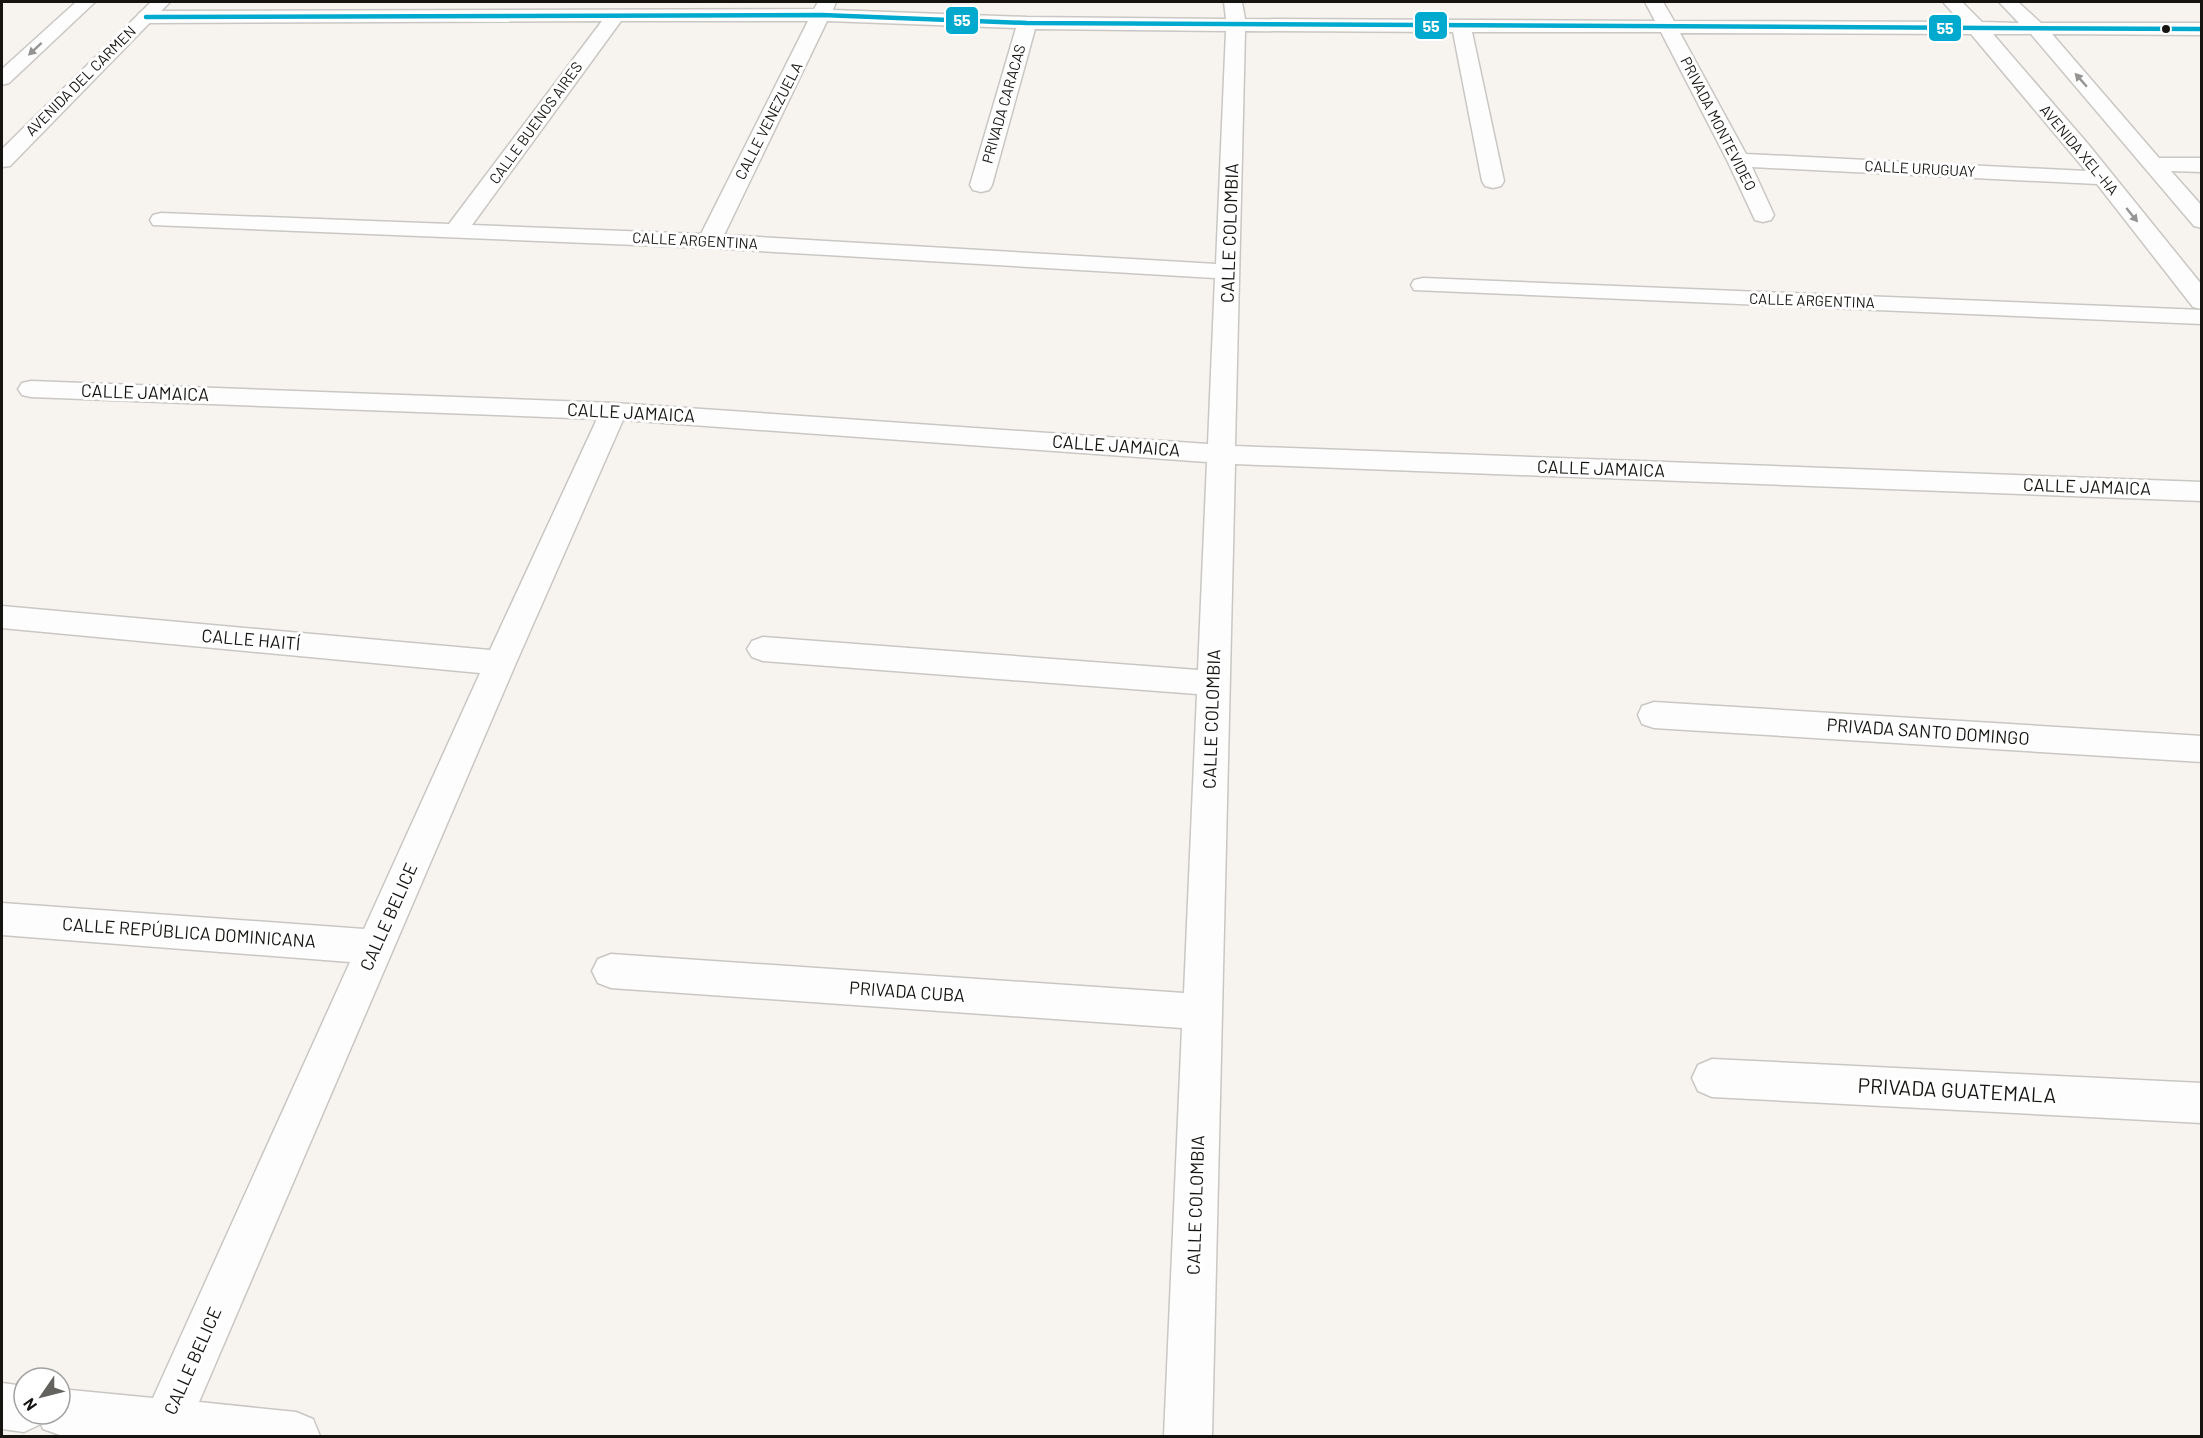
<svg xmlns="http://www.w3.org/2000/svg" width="2203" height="1438" font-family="Barlow,sans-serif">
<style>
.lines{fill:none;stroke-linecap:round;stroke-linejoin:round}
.minor-casing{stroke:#c9c7c3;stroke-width:3}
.major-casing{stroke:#c9c7c3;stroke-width:3}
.minor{fill:#fefdfd;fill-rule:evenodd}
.major{fill:#fefdfd;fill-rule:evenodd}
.bus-1-casing{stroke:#fff;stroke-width:8}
.bus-1{stroke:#00a9ce;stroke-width:4.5}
.oneway{fill:#959493}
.bus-dot{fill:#151411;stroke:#fff;stroke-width:2}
.labels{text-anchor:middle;stroke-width:6;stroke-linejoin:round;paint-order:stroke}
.far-street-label{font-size:15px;fill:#151411;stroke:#fff}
.street-label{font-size:18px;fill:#151411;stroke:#fff}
.near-street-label{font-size:21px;fill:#151411;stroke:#fff}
.line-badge{stroke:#fff;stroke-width:2}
.badge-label{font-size:16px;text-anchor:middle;font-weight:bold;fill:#fff}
</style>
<rect width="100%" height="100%" fill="#f7f4f0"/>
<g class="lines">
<defs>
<g id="minor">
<path d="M818,2H836L833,10L1027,17L1226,19L1224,2H1242L1245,19L1655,21L1645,2H1663L1674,21L1961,22L1943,2H1962L1982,22L2019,23L1999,2H2018L2041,23H2202V35L2052,34L2159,158H2202V172L2171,171L2202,206V228L2194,226L2031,34H1993L2088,144L2202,285V309L2193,307L2097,184L1752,167L1774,215L1771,220L1763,222L1755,220L1727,160L1661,32H1472L1504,181L1501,186L1493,188L1485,186L1482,181L1453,32L1245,31L1235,446L2202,482V501L1235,464L1212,1436H1164L1182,1028L611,988L598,983L592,971L598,959L611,954L1184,993L1197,694L763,661L752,657L747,649L752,641L763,637L1198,670L1207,462L623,420L516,663L199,1402L296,1412L313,1419L320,1436H70L60,1435L43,1429L41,1424L24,1432L2,1429V1383L24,1386V1414H60V1389L153,1398L350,962L2,935V903L364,929L480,673L2,628V606L490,650L597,419L31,397L22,395L18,389L22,383L31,381L614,403L1208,444L1215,278L709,248L153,225L150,220L153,215L161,213L449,224L602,21L146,23L139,21L137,17L139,13L146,11L814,9ZM621,21H808L701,234L472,225ZM827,21L1016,28L970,185L973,190L981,192L989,190L992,185L1035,29L1226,31L1216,264L724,235ZM1680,33L1971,34L2086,171L1746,154Z"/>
<polygon points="1423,278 2202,310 2202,324 1414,290 1411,285 1414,280"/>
<polygon points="1654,702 2202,736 2202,762 1654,728 1642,724 1638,715 1642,706"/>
<polygon points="1712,1059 2202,1083 2202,1123 1712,1097 1698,1091 1692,1078 1698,1065"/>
</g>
<g id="major">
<polygon points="76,2 95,2 9,83 2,85 2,69"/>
<polygon points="151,2 170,2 10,166 2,167 2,149"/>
</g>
</defs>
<!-- minor casing -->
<use href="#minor" class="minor-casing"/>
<!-- major casing -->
<use href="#major" class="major-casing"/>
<!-- minor -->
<use href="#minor" class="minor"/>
<!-- major -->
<use href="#major" class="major"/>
<defs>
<polyline id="bus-1" points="146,17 822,15 1027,23 2202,29"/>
</defs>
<!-- bus-1 casing -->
<use href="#bus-1" class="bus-1-casing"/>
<!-- bus-1 -->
<use href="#bus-1" class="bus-1"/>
</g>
<!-- one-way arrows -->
<defs><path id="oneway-solid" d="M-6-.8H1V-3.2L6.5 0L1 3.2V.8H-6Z" transform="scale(1.5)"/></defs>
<g class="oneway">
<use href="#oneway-solid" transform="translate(35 49) rotate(137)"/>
<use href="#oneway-solid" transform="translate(2081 80) rotate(-131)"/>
<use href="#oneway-solid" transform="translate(2132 215) rotate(51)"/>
</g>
<!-- markers -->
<circle class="bus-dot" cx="2166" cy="29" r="5"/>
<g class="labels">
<!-- far-street labels -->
<g class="far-street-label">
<text transform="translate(81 81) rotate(-45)" y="5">AVENIDA DEL CARMEN</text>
<text transform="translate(1004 104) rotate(-74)" y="5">PRIVADA CARACAS</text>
<text transform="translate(769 121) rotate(-63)" y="5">CALLE VENEZUELA</text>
<text transform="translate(536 123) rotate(-54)" y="5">CALLE BUENOS AIRES</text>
<text transform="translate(1718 124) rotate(63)" y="5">PRIVADA MONTEVIDEO</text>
<text transform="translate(2079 150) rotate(50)" y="5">AVENIDA XEL-HA</text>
<text transform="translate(1920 169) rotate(3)" y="5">CALLE URUGUAY</text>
<text transform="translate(695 241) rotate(3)" y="5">CALLE ARGENTINA</text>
<text transform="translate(1812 301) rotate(2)" y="5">CALLE ARGENTINA</text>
</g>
<!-- street labels -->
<g class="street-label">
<text transform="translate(1230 233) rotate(-88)" y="6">CALLE COLOMBIA</text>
<text transform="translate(145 393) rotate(2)" y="6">CALLE JAMAICA</text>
<text transform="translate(631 413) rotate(3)" y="6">CALLE JAMAICA</text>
<text transform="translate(1116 446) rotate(4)" y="6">CALLE JAMAICA</text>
<text transform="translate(1601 469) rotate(2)" y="6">CALLE JAMAICA</text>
<text transform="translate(2087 487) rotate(2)" y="6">CALLE JAMAICA</text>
<text transform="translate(251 640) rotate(5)" y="6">CALLE HAITÍ</text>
<text transform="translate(1212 719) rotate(-88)" y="6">CALLE COLOMBIA</text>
<text transform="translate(1928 732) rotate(4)" y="6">PRIVADA SANTO DOMINGO</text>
<text transform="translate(389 917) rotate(-66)" y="6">CALLE BELICE</text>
<text transform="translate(189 933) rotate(4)" y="6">CALLE REPÚBLICA DOMINICANA</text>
<text transform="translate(907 992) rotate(4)" y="6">PRIVADA CUBA</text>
<text transform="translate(1196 1205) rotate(-88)" y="6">CALLE COLOMBIA</text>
<text transform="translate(193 1361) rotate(-66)" y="6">CALLE BELICE</text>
</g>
<!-- near-street labels -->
<g class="near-street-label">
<text transform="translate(1957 1091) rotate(3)" y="7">PRIVADA GUATEMALA</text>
</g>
</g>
<g class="line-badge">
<rect x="945" y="6" width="34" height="29" rx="6" fill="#00a9ce"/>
<rect x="1414" y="11" width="34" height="29" rx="6" fill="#00a9ce"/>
<rect x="1928" y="14" width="34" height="28" rx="6" fill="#00a9ce"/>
</g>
<g class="badge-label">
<text x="962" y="26">55</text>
<text x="1431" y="32">55</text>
<text x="1945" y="34">55</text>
</g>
<!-- border -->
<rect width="2203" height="1438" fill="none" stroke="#151411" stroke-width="6"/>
<!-- north arrow -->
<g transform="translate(42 1396) rotate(235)"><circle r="28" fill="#ffffff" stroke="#a1a1a0" stroke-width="1.5"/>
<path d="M0-4.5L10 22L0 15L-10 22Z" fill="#64625f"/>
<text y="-9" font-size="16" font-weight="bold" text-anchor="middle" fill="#151411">N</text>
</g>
</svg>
